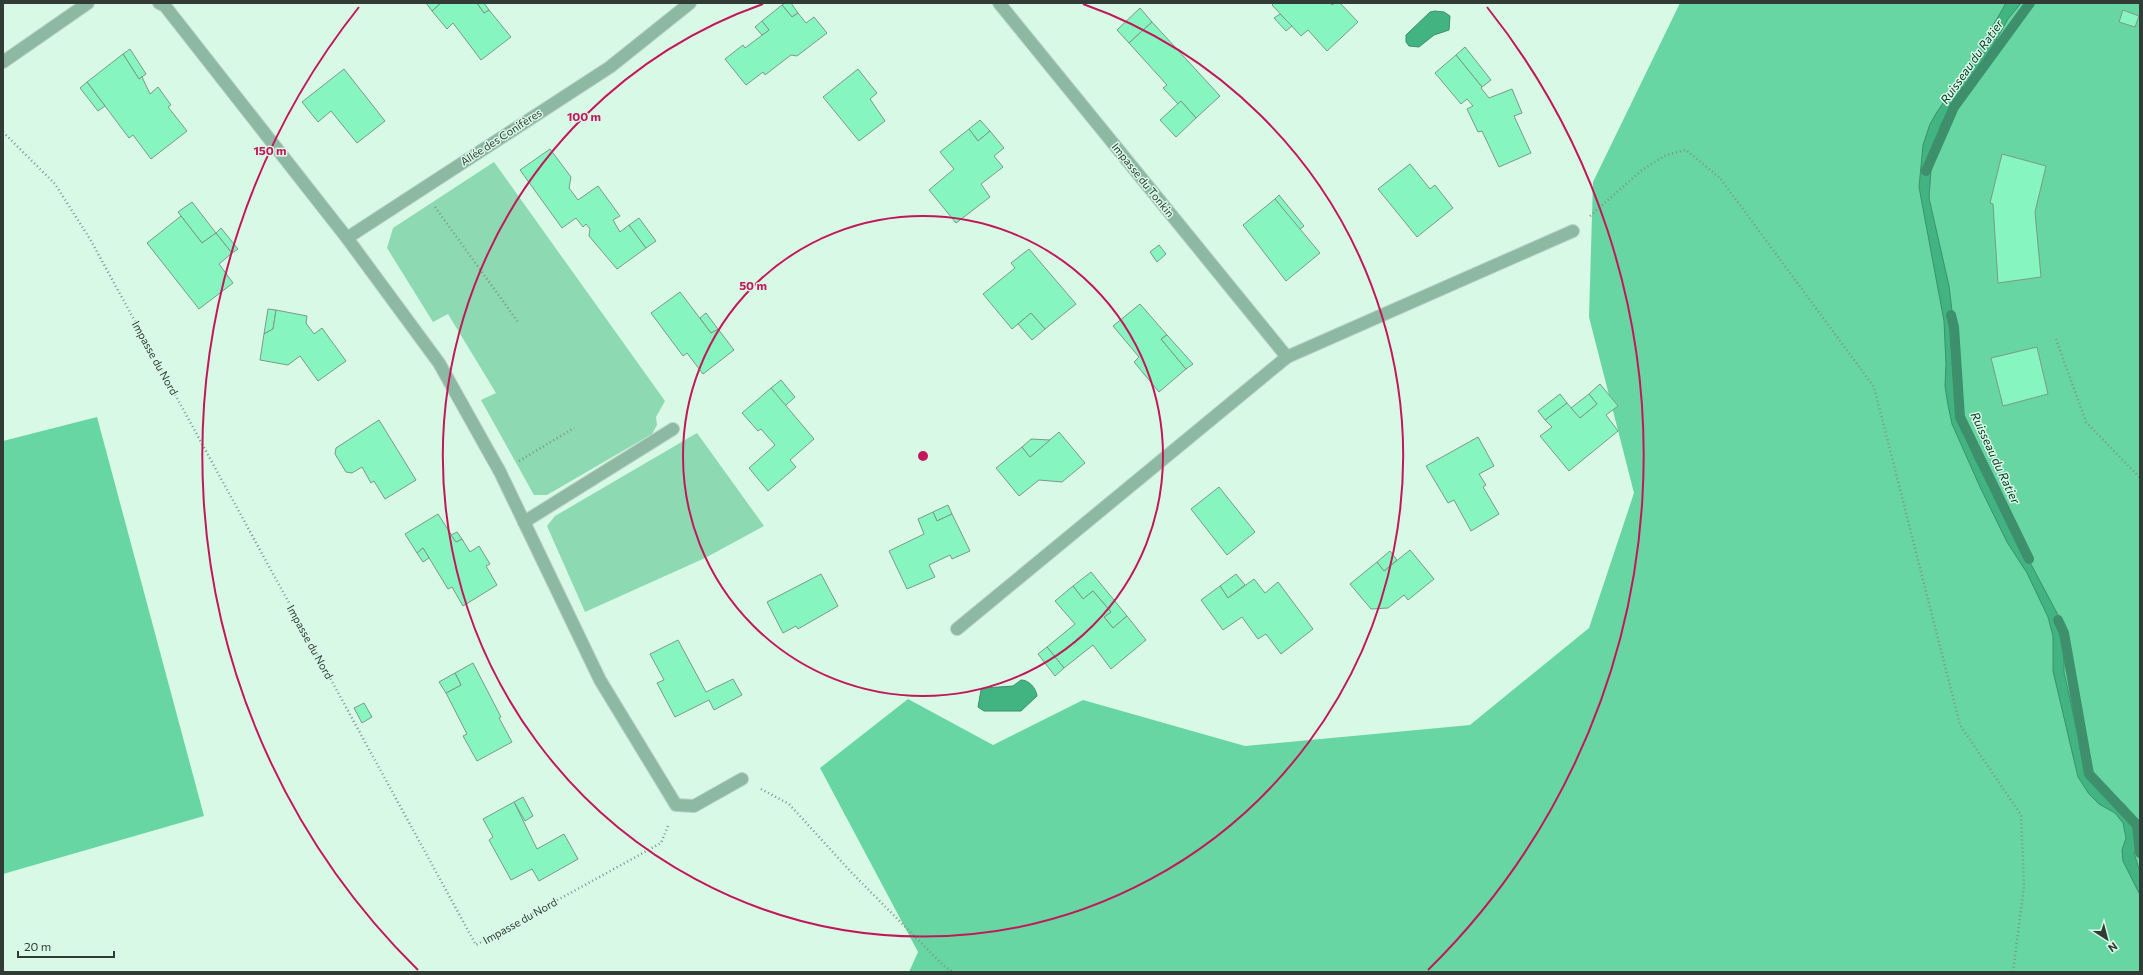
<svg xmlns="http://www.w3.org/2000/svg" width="2143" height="975" font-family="Commissioner,sans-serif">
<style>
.green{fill:#8cd9b2}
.forest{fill:#67d6a2}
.water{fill:#42b482;stroke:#3d906b}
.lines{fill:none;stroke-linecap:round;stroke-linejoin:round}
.stream{stroke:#3d906b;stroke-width:10}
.building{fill:#87f5c0;stroke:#7c9989}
.minor-casing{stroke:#b7d3c3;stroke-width:14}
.path{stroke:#7f9488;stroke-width:2.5;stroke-dasharray:1 3;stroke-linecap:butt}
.minor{stroke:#8db8a1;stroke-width:12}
.ring{fill:none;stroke:#c2185b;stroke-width:2}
.labels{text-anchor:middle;stroke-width:3;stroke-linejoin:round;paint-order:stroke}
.street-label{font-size:11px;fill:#303c35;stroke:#d9f9e7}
.water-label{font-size:12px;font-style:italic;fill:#013420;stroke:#d9f9e7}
.centre{fill:#c2185b;stroke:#d9f9e7;stroke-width:2}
.ring-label{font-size:12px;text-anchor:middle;font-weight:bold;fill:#c2185b;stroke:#d9f9e7;stroke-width:3;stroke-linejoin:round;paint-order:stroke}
</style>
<rect width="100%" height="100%" fill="#d9f9e7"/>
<!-- green -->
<g class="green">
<polygon points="494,162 665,401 656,417 657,425 652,434 547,495 534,495 481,400 496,393 448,314 433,322 387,248 393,228"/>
<polygon points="697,433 764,526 705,558 585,612 547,526 555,516"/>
</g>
<!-- forest -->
<g class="forest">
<polygon points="1680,3 2140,3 2140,972 909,972 918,952 820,768 908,699 993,745 1083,700 1245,746 1470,725 1589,628 1634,493 1589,317 1593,182"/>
<polygon points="97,417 204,816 3,874 3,441"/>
</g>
<!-- water -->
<g class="water">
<polygon points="2006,3 2021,3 2008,19 1981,67 1941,124 1932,156 1929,198 1949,286 1954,327 1955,361 1960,417 1974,457 2058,615 2064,633 2064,672 2084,763 2089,774 2102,791 2125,805 2134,818 2138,830 2139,840 2134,853 2140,872 2140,895 2123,861 2122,850 2126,838 2123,823 2115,813 2099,804 2089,794 2078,777 2053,671 2053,636 2048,617 2027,573 2007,542 1980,487 1952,424 1948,405 1945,386 1946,364 1944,321 1919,187 1923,145 1930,124 1937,112 1979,50"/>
<polygon points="1435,11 1444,12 1450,16 1449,30 1434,35 1419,47 1409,46 1406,42 1406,35 1430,12"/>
<path d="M1021,680C1029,680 1036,688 1037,696L1021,711H984L978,707L981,690L984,688L1013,686Z"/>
</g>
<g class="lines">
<!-- stream -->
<g class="stream">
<polyline points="1926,171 1954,107 2030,3"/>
<polyline points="1951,315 1954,327 1960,417 2029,559"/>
<polyline points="2058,620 2064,633 2089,774 2137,825 2140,853"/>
</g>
</g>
<!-- building -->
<g class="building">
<polygon points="426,3 439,3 440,4 432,11"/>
<polygon points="439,3 477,3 484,13 489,10 511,37 481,60 453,23 447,29 432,11 440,4"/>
<polygon points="477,3 484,3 489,10 484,13"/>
<polygon points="785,3 791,3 798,13 792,17 782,5"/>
<polygon points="1274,3 1331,3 1332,5 1335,3 1340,3 1358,22 1327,51 1308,30 1301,36 1272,5"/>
<polygon points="782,5 792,17 798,13 806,23 814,17 827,33 797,56 791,55 765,75 763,72 746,85 725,59 743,45 745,48 769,30 762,21"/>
<polygon points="1140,8 1152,22 1129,43 1117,30"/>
<polygon points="2123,10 2139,16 2135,27 2119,22"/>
<polygon points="1280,14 1292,26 1286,31 1274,18"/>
<polygon points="762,21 769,30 762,35 755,27"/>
<polygon points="1152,22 1220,96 1196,118 1181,101 1178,104 1163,88 1167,85 1129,43"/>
<polygon points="1465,47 1491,80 1482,87 1456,55"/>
<polygon points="130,49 146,74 139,79 123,54"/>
<polygon points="123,54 139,79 142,77 150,94 158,87 171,105 168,107 187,131 151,159 133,135 129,138 87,82"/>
<polygon points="1456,55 1482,87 1481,88 1489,98 1512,89 1522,113 1514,116 1531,153 1499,167 1482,131 1478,132 1467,109 1473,106 1467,99 1461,104 1435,73"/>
<polygon points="344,69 385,121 357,143 331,111 318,122 302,102"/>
<polygon points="858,69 877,93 870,99 885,121 859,141 823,97"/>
<polygon points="87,82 105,106 98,111 80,88"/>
<polygon points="1181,101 1196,118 1176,137 1160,120"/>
<polygon points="980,120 990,131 978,141 969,129"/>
<polygon points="969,129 978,141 990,131 1004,148 994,156 1003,167 981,184 990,197 956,223 929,190 954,169 940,152"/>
<polygon points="550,149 571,177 569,188 578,200 598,186 620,216 613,220 620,232 629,225 646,248 617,269 589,236 590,229 586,224 583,227 576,218 562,228 520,170"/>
<polygon points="2002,154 2046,166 2035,212 2041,277 1998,283 1993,204 1990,203"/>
<polygon points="1410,164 1430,189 1435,185 1453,208 1417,237 1378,189"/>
<polygon points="1279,195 1304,226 1299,230 1275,199"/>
<polygon points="1275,199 1320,253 1286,281 1243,225"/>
<polygon points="192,202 216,233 202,243 178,212"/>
<polygon points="181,216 202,243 216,233 232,253 219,264 233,283 199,309 147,243"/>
<polygon points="639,218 656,241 646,248 629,225"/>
<polygon points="221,228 238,249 232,253 216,233"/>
<polygon points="1159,245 1166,254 1157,262 1150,252"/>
<polygon points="1029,249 1076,304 1045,329 1031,313 1012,329 983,294 1015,268 1011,263"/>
<polygon points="680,292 711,333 718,329 734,350 703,374 687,353 683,356 651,313"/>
<polygon points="1140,304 1167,335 1161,339 1186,369 1159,392 1134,362 1139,357 1113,326"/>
<polygon points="268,309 276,310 273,329 264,334"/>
<polygon points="276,310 307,316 306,323 314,334 322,328 346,361 318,381 300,356 288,365 260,360 264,334 273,329"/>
<polygon points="706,313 718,329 711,333 700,318"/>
<polygon points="1031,313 1045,329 1032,340 1018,324"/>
<polygon points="1167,335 1193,364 1186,369 1161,339"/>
<polygon points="2037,347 2048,394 2003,406 1991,358"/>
<polygon points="781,380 795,397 785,406 771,388"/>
<polygon points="1600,384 1618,406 1606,415 1618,431 1569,471 1540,436 1552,427 1545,420 1567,403 1580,418 1597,404 1589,394"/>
<polygon points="771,388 814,439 790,460 796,467 768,491 749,468 775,445 761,429 758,431 742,413"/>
<polygon points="1560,394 1567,403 1545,420 1538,411"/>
<polygon points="1589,394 1597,404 1580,418 1571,408"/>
<polygon points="379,420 416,480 385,499 374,481 371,483 362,467 352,473 346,472 335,454 336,448"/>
<polygon points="1059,432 1085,463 1062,482 1039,480 1019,496 996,468 1022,447 1030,457"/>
<polygon points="1478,437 1494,466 1479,474 1486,485 1483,487 1499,514 1471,531 1454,500 1448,503 1426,466"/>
<polygon points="1031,439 1050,440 1030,457 1022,447"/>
<polygon points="1219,487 1255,532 1227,555 1191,509"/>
<polygon points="948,505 952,514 937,521 933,512"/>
<polygon points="933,512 937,521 952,514 970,551 952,559 950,555 929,565 935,577 907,589 889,551 924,534 918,519"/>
<polygon points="438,514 456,542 462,539 470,552 479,546 490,564 486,566 497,585 463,606 452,587 448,589 423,548 417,553 405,534"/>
<polygon points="457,532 462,539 456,542 451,535"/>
<polygon points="423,548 429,558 423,562 417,553"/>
<polygon points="1410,550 1434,579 1408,600 1404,595 1388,608 1371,609 1350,584 1377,562 1384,571"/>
<polygon points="1390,551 1397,560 1384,571 1377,562"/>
<polygon points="1091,572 1127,616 1113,628 1104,617 1111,612 1093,591 1083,599 1073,586"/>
<polygon points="821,574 838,606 798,629 796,626 783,633 767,602"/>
<polygon points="1236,574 1245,585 1228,598 1220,586"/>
<polygon points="1254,579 1265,593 1278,582 1313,629 1281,654 1266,634 1258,639 1242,617 1223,630 1201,600 1220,586 1228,598"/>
<polygon points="1073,586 1083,599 1093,591 1111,612 1104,617 1113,628 1127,616 1146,640 1111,669 1093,645 1064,668 1047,647 1075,624 1055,601"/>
<polygon points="678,640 706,692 733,679 742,695 714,710 709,700 675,717 657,683 664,680 650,654"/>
<polygon points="1047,647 1064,668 1055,676 1038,654"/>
<polygon points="473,663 501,717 499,718 512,742 477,761 463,736 467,734 446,693 461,685 455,673"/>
<polygon points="455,673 461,685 446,693 439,682"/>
<polygon points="364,703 372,717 362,723 354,708"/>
<polygon points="523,797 533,816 525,821 514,802"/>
<polygon points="514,802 537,849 564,834 578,859 539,881 532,869 511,880 489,840 493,837 483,819"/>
</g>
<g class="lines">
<defs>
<g id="minor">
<polyline points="159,3 165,6 347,238 439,363 500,472 600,680 676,805 694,806 742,779"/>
<polyline points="999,3 1287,357"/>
<polyline points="3,62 88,3"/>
<polyline points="347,238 610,67 690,3"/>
<polyline points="524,522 673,429"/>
<polyline points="957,629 1287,357 1573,231"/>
</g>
</defs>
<!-- minor casing -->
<use href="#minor" class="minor-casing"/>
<!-- path -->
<g class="path">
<polyline points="3,132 55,184 90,239 476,945 661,843 668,826"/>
<polyline points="435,207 518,322"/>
<polyline points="1590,216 1642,170 1666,155 1686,150 1720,178 1874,387 1960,725 2021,815 2024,886 2013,972"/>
<polyline points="2056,339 2086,422 2140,478"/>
<polyline points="519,461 574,428"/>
<polyline points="761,789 789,804 851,872 943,965 953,972"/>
</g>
<!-- minor -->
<use href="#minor" class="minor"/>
</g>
<!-- distance rings -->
<g class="ring">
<circle cx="923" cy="456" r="240"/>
<path d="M1083 4A480 480 0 1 1 763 4"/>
<path d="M418 970A721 721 0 0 1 359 7M1487 7A721 721 0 0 1 1428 970"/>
</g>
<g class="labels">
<!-- street labels -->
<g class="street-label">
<text transform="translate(501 137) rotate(-33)" y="4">Allée des Conifères</text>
<text transform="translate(1143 180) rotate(51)" y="4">Impasse du Tonkin</text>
<text transform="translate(155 358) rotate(61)" y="4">Impasse du Nord</text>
<text transform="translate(310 642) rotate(61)" y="4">Impasse du Nord</text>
<text transform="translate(520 921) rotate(-29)" y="4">Impasse du Nord</text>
</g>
<!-- water labels -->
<g class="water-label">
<text transform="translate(1972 62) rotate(-55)" y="4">Ruisseau du Ratier</text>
<text transform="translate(1995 458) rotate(65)" y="4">Ruisseau du Ratier</text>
</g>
</g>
<circle cx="923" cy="456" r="6" class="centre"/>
<g class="ring-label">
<text x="584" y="121">100 m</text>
<text x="270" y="155">150 m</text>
<text x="753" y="290">50 m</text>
</g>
<!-- border -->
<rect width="2143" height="975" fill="none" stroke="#303c35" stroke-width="8"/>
<!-- north arrow -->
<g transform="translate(2107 939) rotate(144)" stroke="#d9f9e7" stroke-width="3" paint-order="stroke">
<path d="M0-3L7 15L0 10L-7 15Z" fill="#303c35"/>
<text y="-6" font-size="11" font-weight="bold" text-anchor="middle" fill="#303c35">N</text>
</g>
<!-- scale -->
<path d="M18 951v6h96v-6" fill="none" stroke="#303c35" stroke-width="2"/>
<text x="24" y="951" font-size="12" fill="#303c35" stroke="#d9f9e7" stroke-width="3" paint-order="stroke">20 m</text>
</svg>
